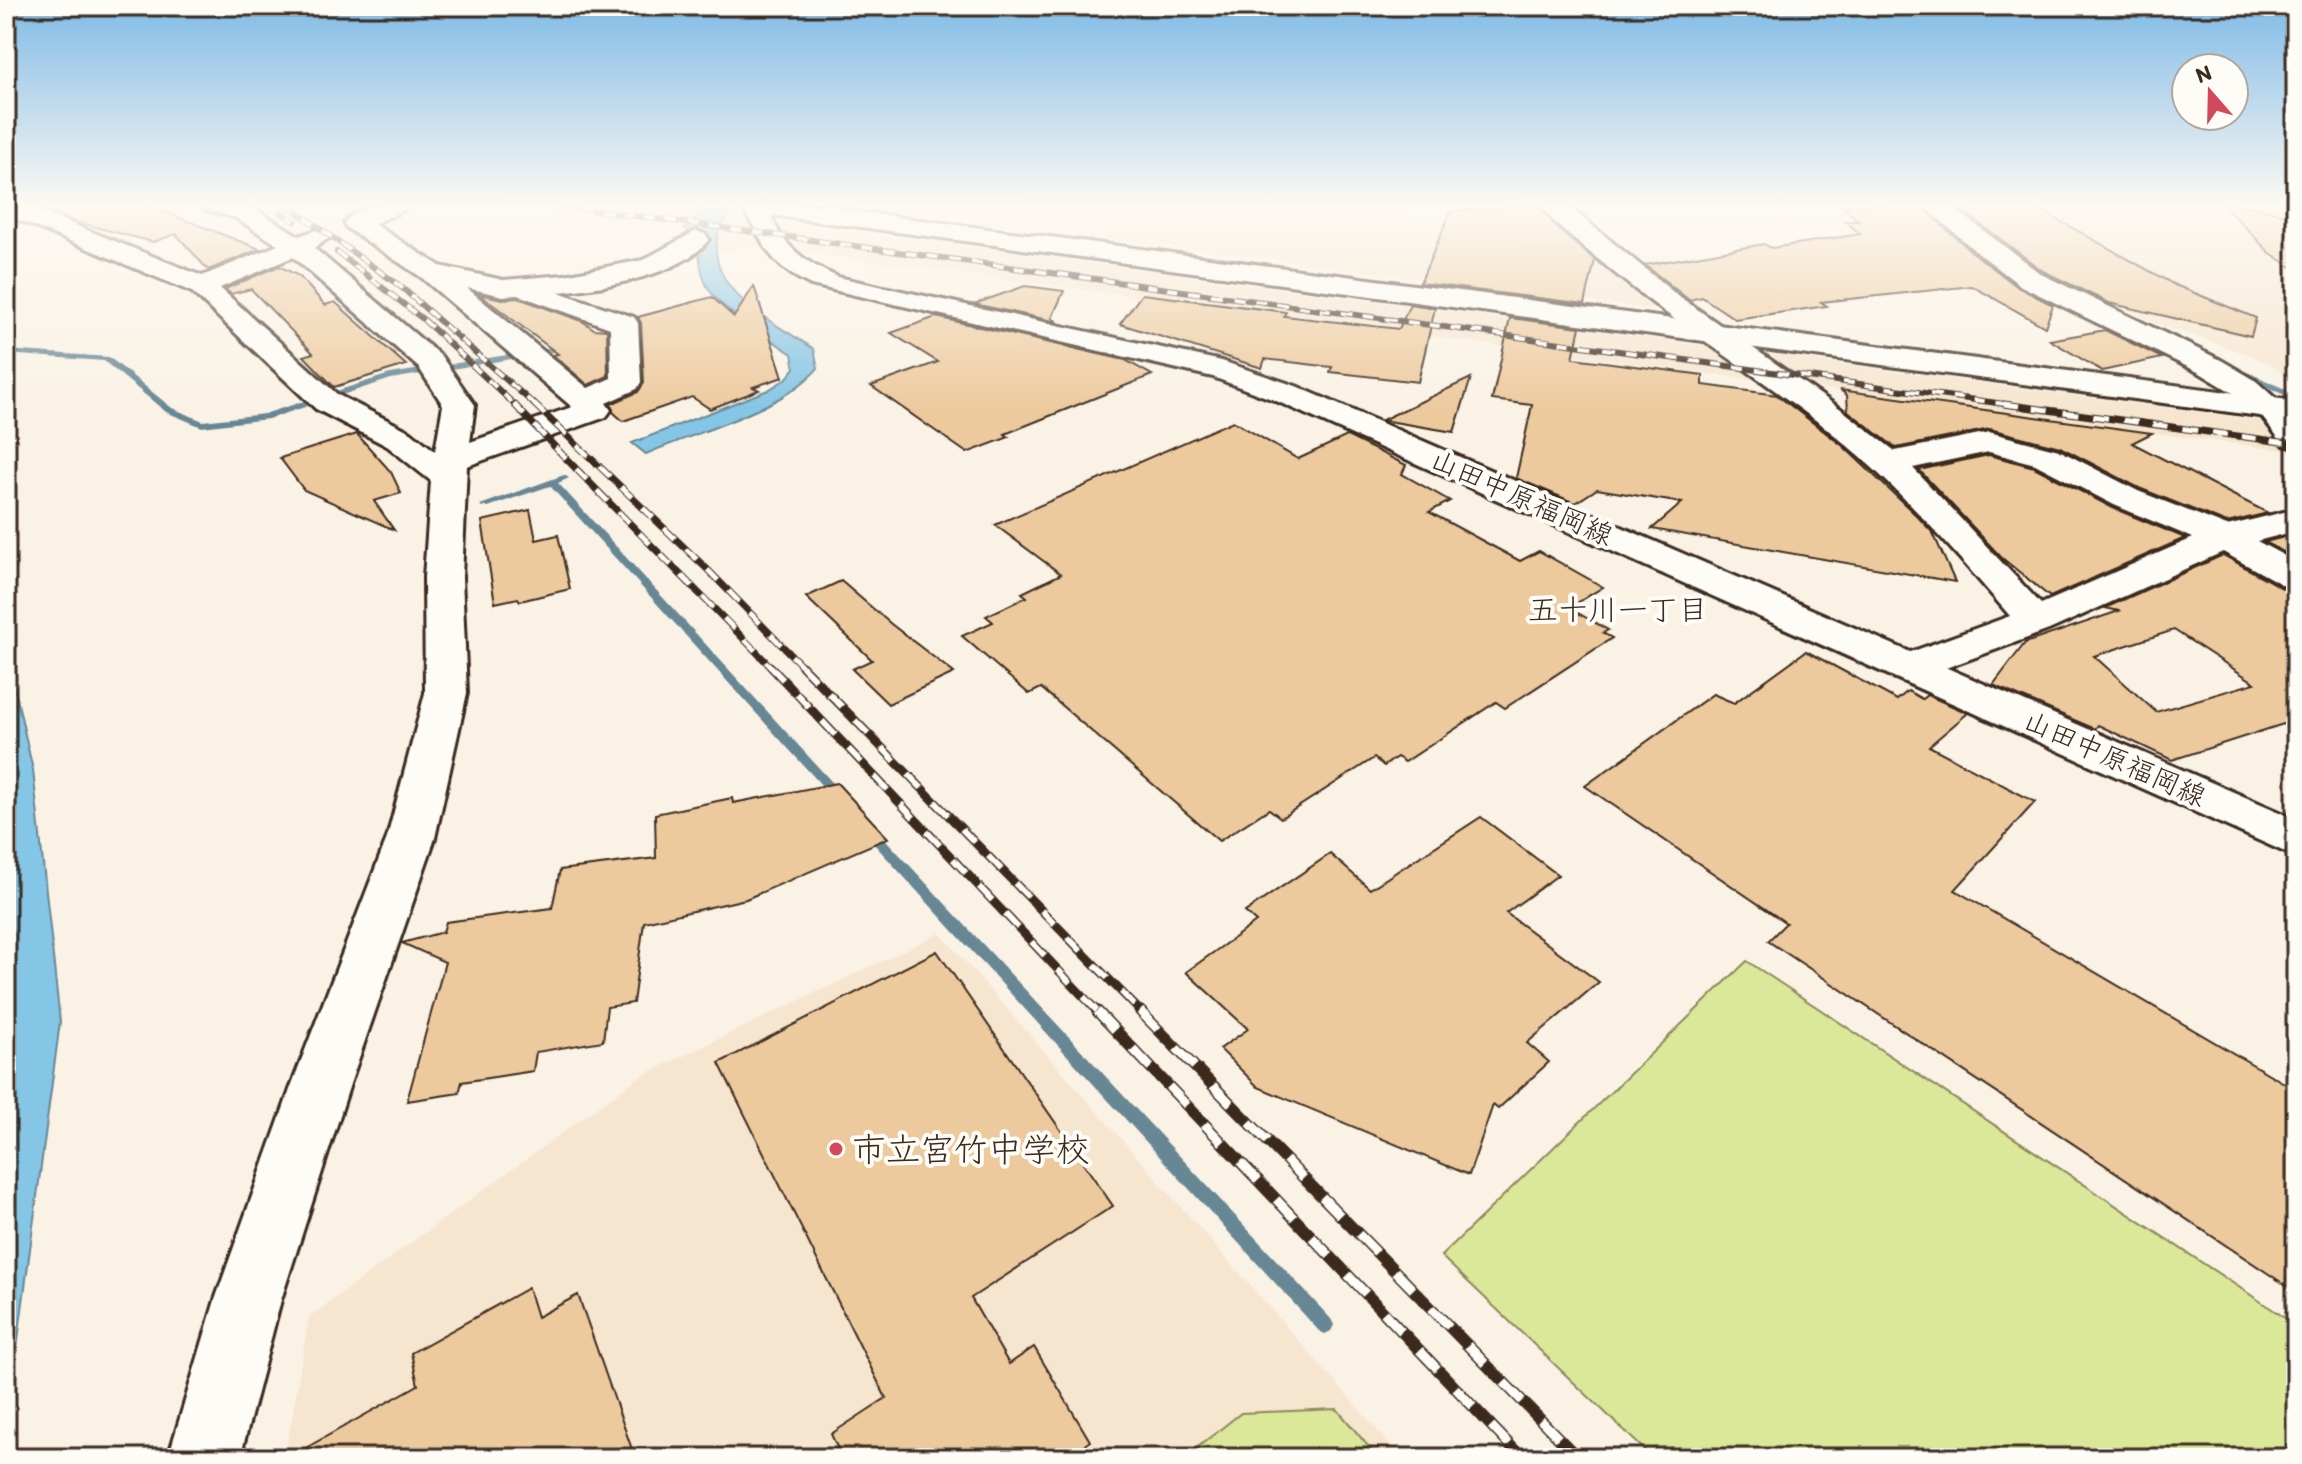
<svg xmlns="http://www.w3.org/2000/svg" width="2302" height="1464" font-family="Itim,'Klee One',sans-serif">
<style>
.built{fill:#f6e6d0}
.green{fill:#dbe799;stroke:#8b885c;stroke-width:2}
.water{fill:#85c5e5;stroke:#678795;stroke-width:2}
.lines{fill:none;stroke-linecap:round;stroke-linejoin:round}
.stream{fill:#678795;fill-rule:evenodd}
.building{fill:#edca9e;stroke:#3b2a1e;stroke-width:2;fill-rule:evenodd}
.street-casing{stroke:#3b2a1e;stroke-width:6}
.secondary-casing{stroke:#3b2a1e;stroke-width:6}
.street{fill:#fdfcf7;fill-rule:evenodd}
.secondary{fill:#fdfcf7;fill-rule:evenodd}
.rail-far3-casing{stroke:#3b2a1e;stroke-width:6}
.rail-far2-casing{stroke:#3b2a1e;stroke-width:7}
.rail-far1-casing{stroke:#3b2a1e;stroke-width:9}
.rail-casing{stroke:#3b2a1e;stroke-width:12}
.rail-far3{stroke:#fdfcf7;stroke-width:4;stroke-dasharray:11;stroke-linecap:butt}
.rail-far2{stroke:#fdfcf7;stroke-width:5;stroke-dasharray:15;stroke-linecap:butt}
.rail-far1{stroke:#fdfcf7;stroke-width:6;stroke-dasharray:19;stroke-linecap:butt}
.rail{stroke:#fdfcf7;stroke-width:9;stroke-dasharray:26;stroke-linecap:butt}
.poi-dot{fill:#d1495b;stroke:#fdfcf7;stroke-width:3}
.labels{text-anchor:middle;stroke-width:8;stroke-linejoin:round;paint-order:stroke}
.street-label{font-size:28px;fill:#3b2a1e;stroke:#fdfcf7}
.neighbourhood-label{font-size:30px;fill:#3b2a1e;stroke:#fdfcf7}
.near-poi-label{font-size:34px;fill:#3b2a1e;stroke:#fdfcf7;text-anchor:start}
</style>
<rect width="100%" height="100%" fill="#faf2e5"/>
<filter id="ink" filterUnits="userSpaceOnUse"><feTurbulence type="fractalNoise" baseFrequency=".0125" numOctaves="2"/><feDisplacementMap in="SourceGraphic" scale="16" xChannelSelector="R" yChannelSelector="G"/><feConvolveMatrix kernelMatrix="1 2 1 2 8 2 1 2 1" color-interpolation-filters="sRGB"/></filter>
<g filter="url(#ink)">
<!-- built -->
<g class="built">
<polygon points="503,205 655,205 698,210 2257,420 2296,427 2296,452 757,246 718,251 711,230"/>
<polygon points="856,205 1410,205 1403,221 1567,240 1657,310"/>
<polygon points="1961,205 2296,205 2296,388 2276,368 2250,355 2153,322 2053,272"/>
<polygon points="940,933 1402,1458 285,1458 309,1317 639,1077"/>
</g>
<!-- green -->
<g class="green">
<polygon points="1747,961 2296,1325 2296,1458 1653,1458 1441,1256"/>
<polygon points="1337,1409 1378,1458 1184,1458 1241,1413"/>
</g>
<!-- water -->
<g class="water">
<path d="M698,209L731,212C727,218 719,226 718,233C703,292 775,322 814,349L818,368C782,410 698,431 646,454L632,443L768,390L786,379L795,368L792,354C769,337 720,311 707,286C694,261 708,254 685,228L699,215Z"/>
<polygon points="6,650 33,770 60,1022 6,1431"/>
</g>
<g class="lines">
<!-- stream -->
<g class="stream">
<polygon points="568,345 572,347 571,349 391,379 268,419 202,427 166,412 104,361 6,354 6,350 109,357 172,408 203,421 264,414 390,374"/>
<polygon points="2231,367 2237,367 2296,394 2296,400 2231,371"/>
<polygon points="564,475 569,478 558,483 842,793 844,796 842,799 834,799 550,486 488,507 482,507 480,505"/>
<polygon points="869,825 874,827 1331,1319 1334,1325 1331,1331 1325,1334 1319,1331 864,833 862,830 864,827"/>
</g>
</g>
<!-- building -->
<g class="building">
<polygon points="56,205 147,205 260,249 208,270 176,234 153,242 76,222 55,214"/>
<polygon points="1538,205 1558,229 1595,260 1585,304 1420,283 1451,211"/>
<polygon points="1846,205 1920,205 1971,251 2019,288 2053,305 2045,327 1972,286 1821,302 1827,306 1735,319 1702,297 1689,300 1645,265 1764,244 1771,248 1860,234 1845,221 1859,221 1843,207 1849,207"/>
<polygon points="1955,205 2031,205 2175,285 2256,318 2251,336 2109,303 2043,271"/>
<polygon points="2224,205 2244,205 2296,217 2296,270 2269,252"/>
<polygon points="279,266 299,276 325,305 335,302 406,365 334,387 304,356 313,353 251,289 231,294 225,289"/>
<polygon points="754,286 783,377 753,387 759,390 710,409 692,397 623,421 613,412 611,404 638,392 644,383 641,323 638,317 712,297 734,317"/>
<polygon points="1025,286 1064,291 1052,318 1058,322 974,304"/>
<polygon points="479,294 502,299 518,298 582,321 594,329 607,330 608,376 588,385 553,355 558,354"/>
<polygon points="1142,294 1286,312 1284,316 1399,329 1410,304 1435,308 1418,382 1330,372 1332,367 1265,359 1262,368 1120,324"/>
<polygon points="936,317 1125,360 1152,375 1005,434 1009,437 967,453 871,386 938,362 891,333"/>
<polygon points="1510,318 1580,327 1573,358 1703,375 1703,385 1777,395 1843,446 1917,516 1933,533 1955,582 1652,529 1682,503 1597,489 1575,503 1516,478 1532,405 1492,400"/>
<polygon points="2105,330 2162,358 2102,371 2050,340"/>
<polygon points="1471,378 1454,432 1382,420"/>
<polygon points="1840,390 2152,433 2132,443 2268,513 2227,523 2139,488 2060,447 1990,429 1896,448 1848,411 1847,395"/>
<polygon points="1233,421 1298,459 1347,436 1406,465 1402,474 1450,501 1429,512 1520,561 1539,551 1603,587 1569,608 1608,630 1603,633 1612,638 1505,708 1496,702 1405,762 1397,757 1384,766 1374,758 1281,818 1269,809 1219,841 1041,688 1029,694 962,636 993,622 986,616 1027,597 1022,593 1061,574 995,525"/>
<polygon points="357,434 391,472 401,493 374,501 394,530 304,490 280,458"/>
<polygon points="1989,455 2034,467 2113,508 2185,538 2050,597 2002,558 1919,470"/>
<polygon points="530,510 536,540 558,535 570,589 520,601 518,598 495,603 482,521"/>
<polygon points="2296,534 2296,559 2265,542"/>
<path d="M2223,555L2282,588L2296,591V720L2172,760L2098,725L2095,729L1993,685L2025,643L2119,611L2105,608ZM2174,630L2255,683L2156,712L2094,656Z"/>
<polygon points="841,581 891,624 954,673 888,704 852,669 872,660 806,597"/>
<polygon points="1806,651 1897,700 1908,691 1922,699 1927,695 1968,713 1929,746 2035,802 1955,890 2296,1090 2296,1292 1768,941 1786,923 1585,786 1713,694 1734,703"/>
<polygon points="837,783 888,838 746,899 644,922 633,1003 607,1007 603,1041 536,1052 533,1071 462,1082 459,1093 407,1101 445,962 402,943 443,932 446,922 552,908 560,870 656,858 655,814 732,798 733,803"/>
<polygon points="1481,817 1558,875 1506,913 1599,982 1527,1043 1549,1062 1498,1109 1493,1105 1469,1175 1258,1087 1220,1049 1248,1029 1186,972 1256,922 1245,912 1330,854 1370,889"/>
<polygon points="937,951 1113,1206 971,1298 1009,1364 1034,1347 1090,1441 1067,1458 842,1458 831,1434 886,1398 719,1063"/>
<polygon points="528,1288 537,1317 578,1295 635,1458 288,1458 418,1385 411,1353"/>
</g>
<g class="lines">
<defs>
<g id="street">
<path d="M18,205H45L40,211L202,276L278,245L234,217L206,210L203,205L252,207L299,236L316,230L325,233L329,238L314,248L441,356L470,398L475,405L470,442L572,407L421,277L347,228L344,223C358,204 386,205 407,205L404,210L374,224L440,266L503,280L564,275L643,260L696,231L705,234L709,239C683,276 601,288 558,292L634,317L638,323L641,382L637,389L606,403L611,410L606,417L467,466L462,577L467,693L435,838L350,1084L281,1300L240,1458H168L215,1300L292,1084L387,838L425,693L424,577L431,481L387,446L316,409L192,292L14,218L11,213ZM293,257L419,368L443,405L435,451L411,432L338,395L220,288ZM467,288L503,296L518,295L610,328L611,378L588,388Z"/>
<path d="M806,205H842C834,216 813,220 800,217L797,212Z"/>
<path d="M1541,205H1567L1677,295L1841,409L1895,451L1989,432L2059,450L2138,491L2227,526L2296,509V531L2257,541L2296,562V588L2283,585L2223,552L2049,630L1924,676L1909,680L1894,676L1888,667L1894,658L2010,616C1950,546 1891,478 1818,422C1745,367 1668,319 1598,259C1579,243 1555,226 1541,205ZM1989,452L2035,464L2114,505L2193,538L2041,604L1913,468Z"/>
<polygon points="1923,205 1950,205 2041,274 2221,360 2255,380 2296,417 2296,448 2284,445 2262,417 2233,393 2200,373 2021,286 1973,249"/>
</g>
<path id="secondary" d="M740,205H807L2296,401V421L771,215C781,246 809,265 838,277L1222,361L1296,386L2296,819V857L1274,400L1213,377L811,285C763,262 765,240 740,205Z"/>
</defs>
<!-- street casing -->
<use href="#street" class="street-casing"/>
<!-- secondary casing -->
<use href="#secondary" class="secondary-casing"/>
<!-- street -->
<use href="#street" class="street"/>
<!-- secondary -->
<use href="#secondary" class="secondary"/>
<defs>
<g id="rail-far3">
<polyline points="269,205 295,221"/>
<polyline points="287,205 400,286 536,406"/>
<polyline points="557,205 2019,406"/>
<polyline points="337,252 424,320 516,406"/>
</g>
<g id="rail-far2">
<path d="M514,404C598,494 687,579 772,668"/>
<polyline points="534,404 707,569 804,668"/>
<polyline points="2004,404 2296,444"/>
</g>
<g id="rail-far1">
<polyline points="770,666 1099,1013"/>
<polyline points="802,666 1142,1013"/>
</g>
<g id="rail">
<polyline points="1097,1011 1522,1458"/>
<polyline points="1140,1011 1578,1458"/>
</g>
</defs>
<!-- rail-far3 casing -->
<use href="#rail-far3" class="rail-far3-casing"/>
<!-- rail-far2 casing -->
<use href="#rail-far2" class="rail-far2-casing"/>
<!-- rail-far1 casing -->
<use href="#rail-far1" class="rail-far1-casing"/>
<!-- rail casing -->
<use href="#rail" class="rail-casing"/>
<!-- rail-far3 -->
<use href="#rail-far3" class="rail-far3"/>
<!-- rail-far2 -->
<use href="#rail-far2" class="rail-far2"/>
<!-- rail-far1 -->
<use href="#rail-far1" class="rail-far1"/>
<!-- rail -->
<use href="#rail" class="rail"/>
</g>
</g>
<!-- sky -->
<linearGradient id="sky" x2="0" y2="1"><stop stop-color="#80bbe7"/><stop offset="0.5" stop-color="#fdf9f3"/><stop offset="1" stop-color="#fdf9f3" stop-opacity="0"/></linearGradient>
<rect width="2302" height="410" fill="url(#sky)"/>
<!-- markers -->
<circle class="poi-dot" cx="836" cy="1149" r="8"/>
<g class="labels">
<!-- street labels -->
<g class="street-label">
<text transform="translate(1522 497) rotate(24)" y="10">山田中原福岡線</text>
<text transform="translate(2115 758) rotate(24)" y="10">山田中原福岡線</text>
</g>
<!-- neighbourhood labels -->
<g class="neighbourhood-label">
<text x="1618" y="620">五十川一丁目</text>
</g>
<!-- near-poi labels -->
<g class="near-poi-label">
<text x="852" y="1161">市立宮竹中学校</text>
</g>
</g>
<!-- margin -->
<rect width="2302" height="1464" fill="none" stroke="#fdfcf7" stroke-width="32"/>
<rect x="16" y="16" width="2270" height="1432" fill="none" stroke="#3b2a1e" stroke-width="3" filter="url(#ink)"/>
<!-- north arrow -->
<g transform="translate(2210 92) rotate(340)"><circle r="38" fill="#fdfcf7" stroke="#afa8a0" stroke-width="2"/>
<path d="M0-6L14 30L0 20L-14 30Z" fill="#d1495b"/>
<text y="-12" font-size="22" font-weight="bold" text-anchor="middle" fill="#3b2a1e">N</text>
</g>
</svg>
